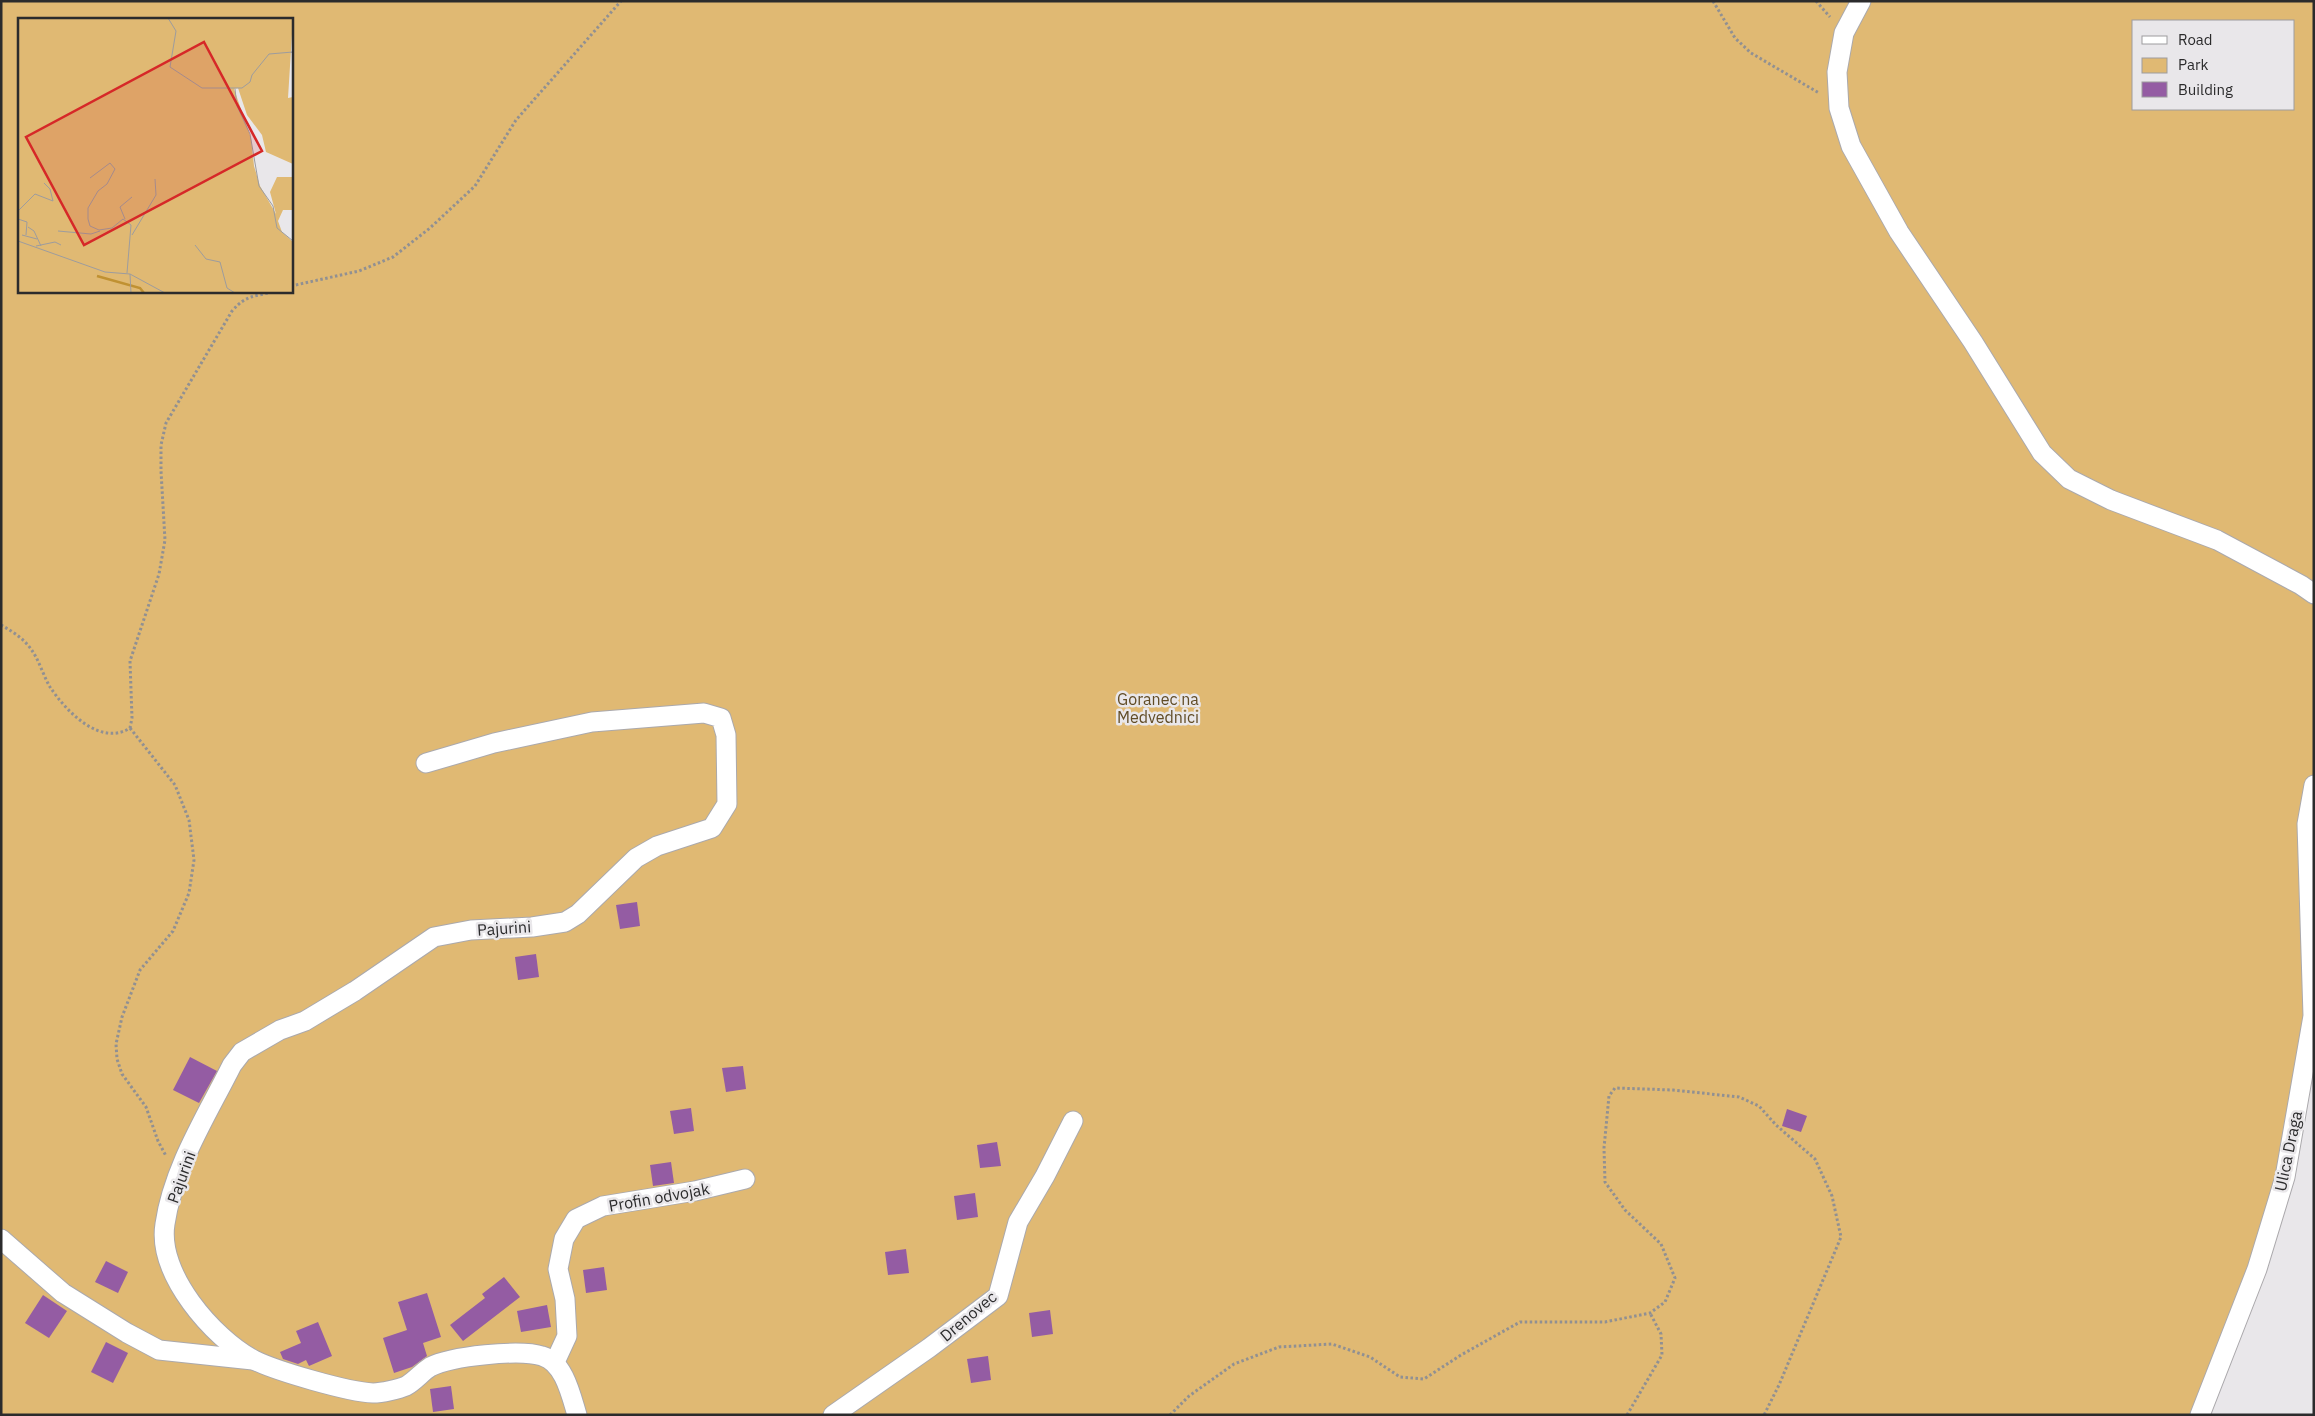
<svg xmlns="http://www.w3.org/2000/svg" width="2315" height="1416" font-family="'IBM Plex Sans',sans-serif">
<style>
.green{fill:#e0b973;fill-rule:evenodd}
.building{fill:#945ca3}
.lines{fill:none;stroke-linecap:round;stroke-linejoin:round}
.minor-casing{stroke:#aba9ac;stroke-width:21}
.path{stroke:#919092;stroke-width:3;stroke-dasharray:2.5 2.5;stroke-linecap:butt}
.minor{stroke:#fff;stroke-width:19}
.labels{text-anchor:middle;stroke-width:5;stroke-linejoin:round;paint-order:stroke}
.park-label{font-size:16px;fill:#614c26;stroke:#e9e7ea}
.street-label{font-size:16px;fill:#2b2b2c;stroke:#e9e7ea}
.inset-river{fill:none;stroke:#c09132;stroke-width:2.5}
.inset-road{fill:none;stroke:#9d9c9e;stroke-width:1}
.view{fill:#d62828;fill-opacity:0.15;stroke:#d62828;stroke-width:2.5}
.inset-edge{fill:none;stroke:#2b2b2c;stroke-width:2.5}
</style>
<rect width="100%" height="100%" fill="#e9e7ea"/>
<!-- green -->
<path class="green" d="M1,1H2314V994L2277,1224L2197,1415H1ZM19,19H291V291H19ZM2134,21H2294V109H2134Z"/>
<!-- building -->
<g class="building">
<polygon points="637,902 640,926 620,929 616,905"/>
<polygon points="536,954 539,977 518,980 515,957"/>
<polygon points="190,1057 217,1071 199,1103 173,1090"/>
<polygon points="743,1066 746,1089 726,1092 722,1068"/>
<polygon points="691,1108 694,1131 674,1134 670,1111"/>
<polygon points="1787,1109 1807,1116 1801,1132 1782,1126"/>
<polygon points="997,1142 1001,1166 980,1168 977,1145"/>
<polygon points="671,1162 674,1183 653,1186 650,1165"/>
<polygon points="975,1193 978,1217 957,1220 954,1196"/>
<polygon points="906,1249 909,1273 888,1275 885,1252"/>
<polygon points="106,1261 128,1272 118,1293 95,1282"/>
<polygon points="604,1267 607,1290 586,1293 583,1270"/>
<polygon points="504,1277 520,1297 463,1341 450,1325 485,1298 482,1294"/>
<polygon points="427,1293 441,1337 423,1343 427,1356 412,1367 394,1373 383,1338 407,1330 398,1302"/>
<polygon points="43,1295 67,1311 49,1338 25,1323"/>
<polygon points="547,1305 551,1327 521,1332 517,1311"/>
<polygon points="1050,1310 1053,1334 1032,1337 1029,1313"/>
<polygon points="318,1322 332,1356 309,1366 306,1360 298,1364 283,1359 280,1352 301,1343 296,1331"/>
<polygon points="106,1342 128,1353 113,1383 91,1372"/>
<polygon points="988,1356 991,1380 971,1383 967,1359"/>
<polygon points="451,1386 454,1409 433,1412 430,1389"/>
</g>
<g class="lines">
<defs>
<g id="minor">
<polyline points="1861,1 1844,33 1837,72 1839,108 1851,146 1899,232 1973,342 2042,453 2069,479 2111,500 2217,540 2301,585 2314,594"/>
<path d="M426,763L494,743L592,722L704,713L721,718L726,735L727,804L712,828L657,846L636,858L578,914L565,922L532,927L471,930L434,937L355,991L305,1021L280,1030L242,1052L232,1065C207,1115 173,1168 165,1224C157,1274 213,1338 254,1360C276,1371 348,1392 373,1393C382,1393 399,1389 406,1386C415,1381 422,1372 430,1367C451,1356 520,1349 542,1356C564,1362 571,1395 577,1415"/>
<polyline points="1,1239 63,1293 127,1333 159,1350 253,1360"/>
<polyline points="555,1362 567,1336 565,1299 558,1269 564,1239 576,1219 603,1206 695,1191 745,1179"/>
<polyline points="833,1415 929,1348 998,1296 1018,1222 1045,1176 1073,1121"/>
<polyline points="2200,1415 2257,1269 2285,1177 2313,1016 2307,824 2314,785"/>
</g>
</defs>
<!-- minor casing -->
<use href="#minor" class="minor-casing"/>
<!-- path -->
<g class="path">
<polyline points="1713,1 1735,38 1751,53 1819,93"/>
<polyline points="1816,1 1830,17"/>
<polyline points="291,286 359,271 393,257 430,228 475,186 516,120 621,1"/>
<path d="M1,625C12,631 24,639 31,649C39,660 43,675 50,687C66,711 100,747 130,728L132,718L130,661L159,574L165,540L161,471V445L166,423L232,311C248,293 254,298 274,291"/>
<polyline points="130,728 175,785 189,820 194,860 189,893 173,931 140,970 122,1017 116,1044 117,1059 122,1074 146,1107 158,1141 166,1156"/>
<polyline points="1170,1415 1189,1396 1234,1364 1279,1347 1332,1344 1370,1357 1400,1377 1424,1379 1461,1355 1520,1322 1605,1322 1650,1313 1665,1302 1675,1278 1661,1244 1625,1210 1605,1182 1604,1148 1609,1096 1615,1088 1673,1090 1739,1097 1759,1106 1776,1125 1815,1159 1832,1196 1841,1237 1779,1385 1764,1415"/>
<polyline points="1627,1415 1662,1355 1661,1334 1650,1313"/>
</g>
<!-- minor -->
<use href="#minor" class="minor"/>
</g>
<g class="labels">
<!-- park labels -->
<g class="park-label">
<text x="1158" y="705">Goranec na<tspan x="1158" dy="18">Medvednici</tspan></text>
</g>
<!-- street labels -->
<g class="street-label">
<text transform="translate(504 928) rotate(-4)" y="6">Pajurini</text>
<text transform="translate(2288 1151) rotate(-78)" y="6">Ulica Draga</text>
<text transform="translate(181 1177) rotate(-70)" y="6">Pajurini</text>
<text transform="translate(659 1197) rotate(-10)" y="6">Profin odvojak</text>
<text transform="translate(968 1316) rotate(-40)" y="6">Drenovec</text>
</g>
</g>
<!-- overview -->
<g transform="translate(18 18)">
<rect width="275" height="275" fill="#e9e7ea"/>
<path d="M0,0H275L270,80L275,79V146L248,134L244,117L229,97L220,70L216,71L233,120L236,148L242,168L258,196L252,174L259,159H275V192H265L260,203L264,214L275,224V275H0Z" fill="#e0b973"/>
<path class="inset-river" d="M79,258L122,270L126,275"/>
<path class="inset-road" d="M150,0L158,13L152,49L184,70H224L232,64L234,57L251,36L275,34M217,71L219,88L232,116L241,168L255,188L259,210L275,223M72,160L92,145L97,151L89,166L80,173L70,190V201L72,208L81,212L94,210L105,201L113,207L109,255M0,193L17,176L35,183L32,171L26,165M0,201L9,204L8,217M107,201L102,189L114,179M10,209L16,213L23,228M40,213L73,216L82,213M4,217L19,221M114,217L138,177L137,161M0,223L87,254L112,256L147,275M177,227L188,241L202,244L209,270L217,275M18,228L37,224L43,227M112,256L113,275"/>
<path class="view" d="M186,24L244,133L66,227L8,119Z"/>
<rect width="275" height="275" class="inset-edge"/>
</g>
<!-- border -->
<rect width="2315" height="1416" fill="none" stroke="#2b2b2c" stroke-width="5"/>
<!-- legend -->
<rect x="2132" y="20" width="162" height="90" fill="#e9e7ea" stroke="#9d9c9e"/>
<rect x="2142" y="36" width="25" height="8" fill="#ffffff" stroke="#9d9c9e"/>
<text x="2178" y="45" font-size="15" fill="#2b2b2c">Road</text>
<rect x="2142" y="58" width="25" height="15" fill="#e0b973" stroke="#9d9c9e"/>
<text x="2178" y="70" font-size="15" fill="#2b2b2c">Park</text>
<rect x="2142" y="82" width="25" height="15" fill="#945ca3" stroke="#9d9c9e"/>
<text x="2178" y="95" font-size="15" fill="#2b2b2c">Building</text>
</svg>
